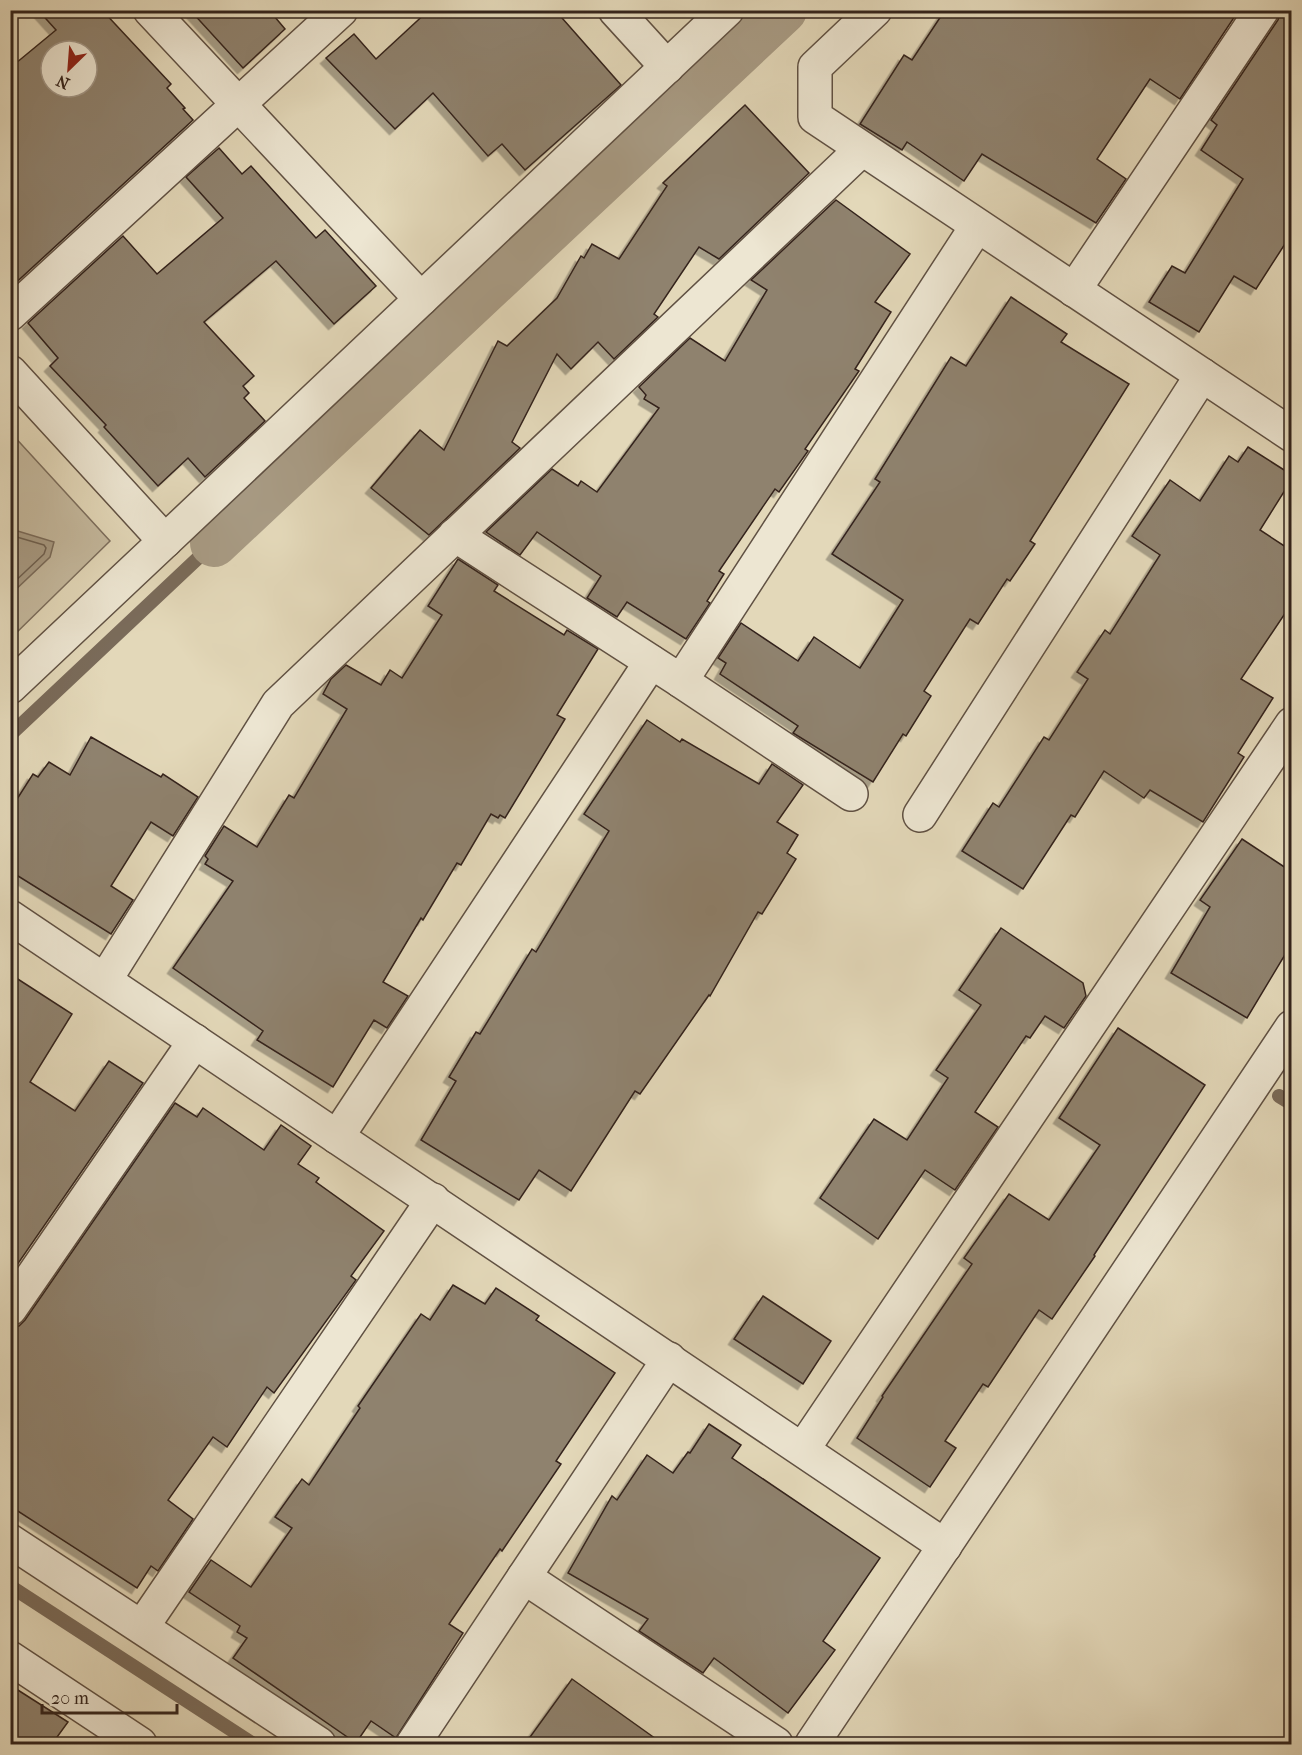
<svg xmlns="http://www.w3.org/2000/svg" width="1302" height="1755" font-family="'IM FELL French Canon',serif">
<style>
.green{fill:#c5b99e;stroke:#7c6e5d;stroke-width:1.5}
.water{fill:#a89b84;stroke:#7a6b5a;stroke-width:1.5}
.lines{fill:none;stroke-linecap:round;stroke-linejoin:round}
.shore{stroke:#6e6050;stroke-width:1.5}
.stream{stroke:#7a6b5a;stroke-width:14}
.canal{stroke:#a89b84;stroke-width:48}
.building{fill:#8f826e;stroke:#34241c;stroke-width:1.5;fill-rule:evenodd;filter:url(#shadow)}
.minor-casing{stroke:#605143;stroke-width:36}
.minor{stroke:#ede6d2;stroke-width:33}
</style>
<defs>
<filter id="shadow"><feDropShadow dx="-5.5" dy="5.5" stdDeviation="0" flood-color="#0004"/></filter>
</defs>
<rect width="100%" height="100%" fill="#e3d8b9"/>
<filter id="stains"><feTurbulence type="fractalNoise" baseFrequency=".00333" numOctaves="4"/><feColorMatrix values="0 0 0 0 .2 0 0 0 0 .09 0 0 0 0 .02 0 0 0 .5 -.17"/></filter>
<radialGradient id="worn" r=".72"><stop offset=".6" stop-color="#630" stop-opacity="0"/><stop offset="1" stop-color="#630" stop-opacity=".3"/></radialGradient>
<!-- green -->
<polygon class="green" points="11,433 110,541 11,638"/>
<!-- water -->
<polygon class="water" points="11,529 54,542 50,557 11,594"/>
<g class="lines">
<!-- shore -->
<polyline class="shore" points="10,535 44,545 46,548 44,554 10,586"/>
<!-- stream -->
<g class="stream">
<polyline points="10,735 214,543"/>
<polyline points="1279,1096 1292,1104"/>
<polyline points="10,1586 253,1744"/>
</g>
<!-- canal -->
<polyline class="canal" points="214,543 783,10"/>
</g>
<!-- building -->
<g class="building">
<path d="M38,10H102L171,84L167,88L185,108L183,109L193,120L10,288V68L56,30ZM51,51H87V87H51Z"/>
<polygon points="190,10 269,10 285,29 243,68"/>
<polygon points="429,10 555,10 621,85 525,170 502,144 488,156 433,93 395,129 326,58 354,34 376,59"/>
<polygon points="945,10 1239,10 1180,99 1150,79 1097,159 1126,179 1096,223 982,154 964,181 907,142 902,150 860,124 904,55 912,60"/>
<polygon points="1281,10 1292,10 1292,233 1256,289 1234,276 1199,332 1149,302 1172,266 1185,273 1243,179 1201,150 1217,125 1211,120 1278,20"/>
<polygon points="745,105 809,173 719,259 699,247 654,314 658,317 614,359 598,342 571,369 557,354 512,442 520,448 429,535 371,488 420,430 444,450 498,341 507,346 557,298 581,256 584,258 592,244 619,259 667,186 663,183"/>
<polygon points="219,148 242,174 251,166 316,238 325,230 376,286 334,324 276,261 204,322 254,376 243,386 249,393 244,398 265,421 205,477 188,458 158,486 104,427 106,425 50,366 58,358 28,323 123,236 157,274 223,218 186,177"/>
<polygon points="836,200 910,254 875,302 891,312 855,369 859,371 805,449 808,451 779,492 775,489 719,571 724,574 707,601 710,603 686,639 627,602 617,617 587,598 601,576 537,532 520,555 486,532 552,469 578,486 581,481 597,492 659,408 644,399 646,395 639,387 690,338 725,361 767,290 751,280"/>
<polygon points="1011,297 1067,334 1061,342 1129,384 1030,541 1035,544 1010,581 1007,579 978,624 970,619 924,691 931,696 906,736 903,734 873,782 793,733 798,726 720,674 726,663 718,658 741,623 798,661 814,637 860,668 903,600 832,554 880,482 875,479 951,357 966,366"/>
<polygon points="1248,447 1292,475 1292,479 1260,530 1292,551 1292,603 1241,679 1273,698 1238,753 1244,757 1203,822 1150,790 1144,798 1104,771 1075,817 1071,815 1023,889 962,851 993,803 999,807 1044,737 1049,740 1088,679 1077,672 1105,630 1110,634 1160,555 1132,536 1170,480 1200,501 1229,456 1238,462"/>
<polygon points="458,559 498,585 494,591 564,635 567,630 598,649 557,715 565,719 505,818 500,815 498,818 491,814 461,865 457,863 423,920 421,918 383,982 408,996 387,1028 374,1020 333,1087 257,1040 263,1031 173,968 233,881 205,864 208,859 205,856 224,826 257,847 289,795 294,798 347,709 323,694 331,679 346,665 381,685 390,670 402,678 442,615 428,606"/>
<polygon points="647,720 680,742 682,739 759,784 772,764 803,785 777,822 798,835 787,853 796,859 762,914 758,912 710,996 709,995 640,1094 635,1091 571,1191 539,1170 519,1200 421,1140 456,1081 449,1077 476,1032 480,1034 532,949 536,952 609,831 584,814"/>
<polygon points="91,737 161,777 163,774 198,797 173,836 151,822 111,886 133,900 111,934 10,871 10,810 33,774 38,777 49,762 70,775"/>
<polygon points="1242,839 1292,872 1292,943 1247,1018 1171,973 1210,907 1200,900"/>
<polygon points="1001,928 1083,983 1086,996 1064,1028 1045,1016 1030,1038 1026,1036 975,1112 998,1127 955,1190 925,1170 878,1239 820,1198 874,1119 907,1140 948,1078 936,1070 981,1005 959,990"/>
<polygon points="10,974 72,1014 30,1082 75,1111 109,1061 143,1083 10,1275"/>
<polygon points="1118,1028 1205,1085 1094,1255 1095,1256 1052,1319 1039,1310 988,1387 983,1384 945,1441 956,1448 930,1487 857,1438 883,1397 882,1396 972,1264 964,1258 1009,1194 1049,1220 1100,1145 1059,1118"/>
<polygon points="175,1103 197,1117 203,1108 264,1150 281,1125 311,1146 298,1164 319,1178 316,1182 384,1231 351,1276 356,1280 274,1393 267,1387 227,1447 213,1437 168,1500 193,1519 158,1571 151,1566 137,1588 10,1506 10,1327 19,1326 25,1320"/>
<polygon points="453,1285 485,1304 496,1288 539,1316 536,1320 615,1373 556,1461 561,1464 502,1551 500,1549 449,1624 463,1633 396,1738 371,1721 356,1743 233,1658 247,1638 237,1632 240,1626 189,1592 211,1560 251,1587 292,1528 275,1517 302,1479 309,1485 360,1408 358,1406 421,1314 430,1320"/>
<polygon points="763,1296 831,1341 803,1384 734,1339"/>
<polygon points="709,1424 741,1445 732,1458 880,1558 823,1641 835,1650 788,1713 714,1658 703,1673 639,1631 648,1619 568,1573 612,1496 617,1500 647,1455 673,1473 688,1452 690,1453"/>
<polygon points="572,1679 663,1744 525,1744"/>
<polygon points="10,1685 68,1722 52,1744 10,1744"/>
</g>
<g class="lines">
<defs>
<g id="minor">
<polyline points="150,10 421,299"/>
<polyline points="615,10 667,67"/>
<polyline points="875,10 815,67 815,117 1292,435"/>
<polyline points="1074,290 1262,10"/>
<polyline points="10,314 341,10"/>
<polyline points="10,372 165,541 727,10"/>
<polyline points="455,535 681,681 977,226"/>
<polyline points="681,681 851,794"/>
<polyline points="10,687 165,541"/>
<polyline points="920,815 1202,375"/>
<polyline points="10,917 945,1546"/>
<polyline points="105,980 278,704 862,149"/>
<polyline points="337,1137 651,662"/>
<polyline points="10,1309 195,1041"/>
<polyline points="803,1449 1292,724"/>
<polyline points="10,1541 319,1744"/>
<polyline points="524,1577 776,1744"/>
<polyline points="142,1627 433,1200"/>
<polyline points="10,1658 140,1744"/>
<polyline points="413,1744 669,1359"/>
<polyline points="812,1744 1292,1027"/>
</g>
</defs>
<!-- minor casing -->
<use href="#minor" class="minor-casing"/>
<!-- minor -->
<use href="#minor" class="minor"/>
</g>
<!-- margin -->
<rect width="1302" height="1755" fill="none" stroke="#e3d8b9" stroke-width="36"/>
<rect x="12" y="12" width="1278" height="1731" fill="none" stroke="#34241c" stroke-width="3"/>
<rect x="18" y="18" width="1266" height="1719" fill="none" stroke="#34241c" stroke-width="1.5"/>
<!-- north arrow -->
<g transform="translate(69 69) rotate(205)"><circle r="28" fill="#ede6d2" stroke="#a39889" stroke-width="1.5"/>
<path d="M0-4.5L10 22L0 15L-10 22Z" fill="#8f2418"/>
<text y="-9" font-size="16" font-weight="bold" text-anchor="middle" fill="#34241c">N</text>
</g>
<!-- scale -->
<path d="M42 1704v9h135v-9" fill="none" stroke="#34241c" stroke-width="3"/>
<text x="51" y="1704" font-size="18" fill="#34241c" stroke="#ede6d2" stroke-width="4.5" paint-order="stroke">20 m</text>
<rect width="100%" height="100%" filter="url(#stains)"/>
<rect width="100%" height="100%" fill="url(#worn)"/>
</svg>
